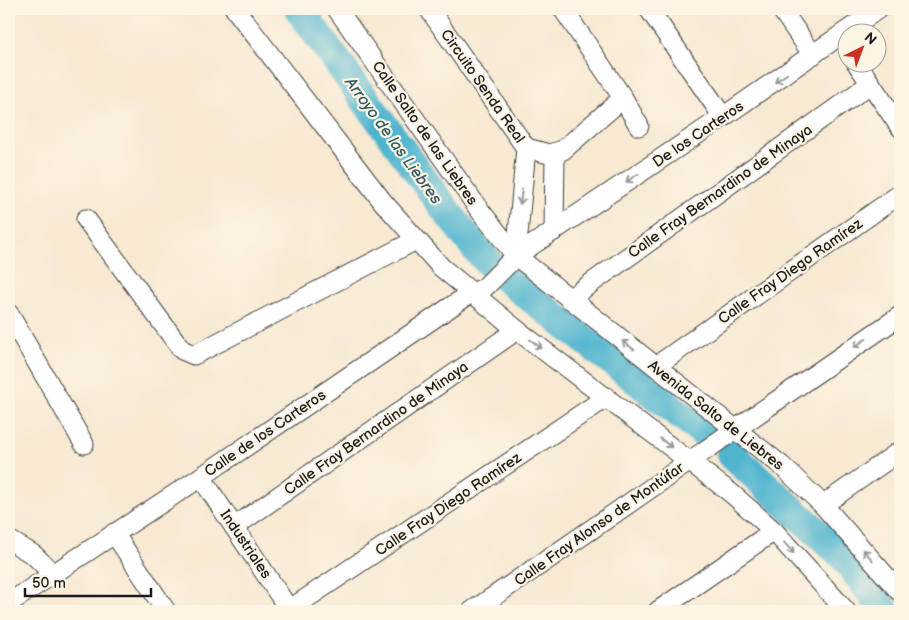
<svg xmlns="http://www.w3.org/2000/svg" width="909" height="620" font-family="'Balsamiq Sans',sans-serif">
<style>
.lines{fill:none;stroke-linecap:round;stroke-linejoin:round}
.river{stroke:#50b5cf;stroke-width:30}
.minor-casing{stroke:#3d3b37;stroke-width:21}
.minor{stroke:#fff;stroke-width:19}
.oneway{stroke:#999}
.labels{text-anchor:middle;stroke-width:4.5;stroke-linejoin:round;paint-order:stroke}
.street-label{font-size:15px;fill:#1c1c1c;stroke:#fcf5e5}
.water-label{font-size:16px;font-style:italic;fill:#315964;stroke:#fcf5e5}
</style>
<rect width="100%" height="100%" fill="#fcf5e5"/>
<filter id="ink" filterUnits="userSpaceOnUse"><feTurbulence type="fractalNoise" baseFrequency=".02" numOctaves="2"/><feDisplacementMap in="SourceGraphic" scale="10" xChannelSelector="R" yChannelSelector="G"/><feConvolveMatrix kernelMatrix="1 2 1 2 8 2 1 2 1" color-interpolation-filters="sRGB"/></filter>
<filter id="wash" filterUnits="userSpaceOnUse"><feTurbulence type="fractalNoise" baseFrequency=".0096" numOctaves="4" result="noise"/><feDisplacementMap in="SourceGraphic" scale="20" xChannelSelector="R" yChannelSelector="G"/><feGaussianBlur stdDeviation="1.12" result="paint"/><feColorMatrix in="noise" values="0 0 0 0 0 0 0 0 0 0 0 0 0 0 0 0 0 1.4 0 .05"/><feComposite in="paint" operator="in"/></filter>
<g filter="url(#wash)">
<rect width="100%" height="100%" fill="#f7e9d2"/>
<g class="lines">
<!-- river -->
<g class="river">
<polyline points="299,9 441,204 476,249 494,268"/>
<polyline points="504,277 708,436"/>
<polyline points="731,454 843,556 885,611"/>
</g>
</g>
</g>
<g filter="url(#ink)">
<g class="lines">
<defs>
<g id="minor">
<polyline points="235,9 383,202 441,267 517,330 731,493 774,531 846,611"/>
<polyline points="337,9 478,208 516,256 782,466 823,505 900,592"/>
<polyline points="429,9 526,148 516,256"/>
<polyline points="563,9 623,98 639,126"/>
<polyline points="649,9 723,117"/>
<polyline points="781,9 813,55"/>
<polyline points="856,62 900,127"/>
<polyline points="526,148 549,154 563,150 623,98"/>
<polyline points="86,219 182,350 194,355 416,240"/>
<polyline points="554,231 555,153"/>
<polyline points="569,299 870,84"/>
<polyline points="9,314 84,444"/>
<polyline points="656,366 900,194"/>
<polyline points="201,477 290,611"/>
<polyline points="823,505 900,451"/>
<polyline points="234,527 517,330"/>
<polyline points="114,533 166,611"/>
<polyline points="9,540 34,555 53,574"/>
<polyline points="9,603 201,477 471,293 484,288 516,256 723,117 878,9"/>
<polyline points="289,610 607,397"/>
<path d="M472,611C616,514 757,413 900,316"/>
<polyline points="658,611 774,531"/>
</g>
</defs>
<!-- minor casing -->
<use href="#minor" class="minor-casing"/>
<!-- minor -->
<use href="#minor" class="minor"/>
</g>
<!-- one-way arrows -->
<defs><path id="oneway-shaft" d="M-6 0H5M1.5-3L5.5 0L1.5 3" fill="none" stroke-width="1.6" stroke-linecap="round" stroke-linejoin="round" transform="scale(1.25)"/></defs>
<g class="oneway">
<use href="#oneway-shaft" transform="translate(781 78) rotate(145)"/>
<use href="#oneway-shaft" transform="translate(632 178) rotate(146)"/>
<use href="#oneway-shaft" transform="translate(521 197) rotate(97)"/>
<use href="#oneway-shaft" transform="translate(860 343) rotate(146)"/>
<use href="#oneway-shaft" transform="translate(536 344) rotate(37)"/>
<use href="#oneway-shaft" transform="translate(628 345) rotate(-142)"/>
<use href="#oneway-shaft" transform="translate(666 443) rotate(38)"/>
<use href="#oneway-shaft" transform="translate(789 548) rotate(48)"/>
<use href="#oneway-shaft" transform="translate(868 555) rotate(-132)"/>
</g>
</g>
<g class="labels">
<!-- street labels -->
<g class="street-label">
<text transform="translate(483 86) rotate(55)" y="5">Circuito Senda Real</text>
<text transform="translate(425 133) rotate(55)" y="5">Calle Salto de las Liebres</text>
<text transform="translate(698 134) rotate(-34)" y="5">De los Carteros</text>
<text transform="translate(720 191) rotate(-35)" y="5">Calle Fray Bernardino de Minaya</text>
<text transform="translate(790 271) rotate(-35)" y="5">Calle Fray Diego Ramírez</text>
<text transform="translate(716 415) rotate(38)" y="5">Avenida Salto de Liebres</text>
<text transform="translate(376 428) rotate(-35)" y="5">Calle Fray Bernardino de Minaya</text>
<text transform="translate(265 433) rotate(-34)" y="5">Calle de los Carteros</text>
<text transform="translate(448 504) rotate(-34)" y="5">Calle Fray Diego Ramírez</text>
<text transform="translate(599 524) rotate(-35)" y="5">Calle Fray Alonso de Montúfar</text>
<text transform="translate(246 544) rotate(56)" y="5">Industriales</text>
</g>
<!-- water labels -->
<g class="water-label">
<text transform="translate(394 140) rotate(54)" y="6">Arroyo de las Liebres</text>
</g>
</g>
<!-- margin -->
<rect width="909" height="620" fill="none" stroke="#fcf5e5" stroke-width="30"/>
<!-- north arrow -->
<g transform="translate(862 48) rotate(42)"><circle r="24" fill="#fcf5e5" stroke="#a29e95"/>
<path d="M0-4L9 19L0 12L-9 19Z" fill="#c8321e"/>
<text y="-8" font-size="14" font-weight="bold" text-anchor="middle" fill="#1c1c1c">N</text>
</g>
<!-- scale -->
<path d="M25 588v8h126v-8" fill="none" stroke="#1c1c1c" stroke-width="2.5"/>
<text x="32" y="588" font-size="15" fill="#1c1c1c" stroke="#fcf5e5" stroke-width="4" paint-order="stroke">50 m</text>
</svg>
